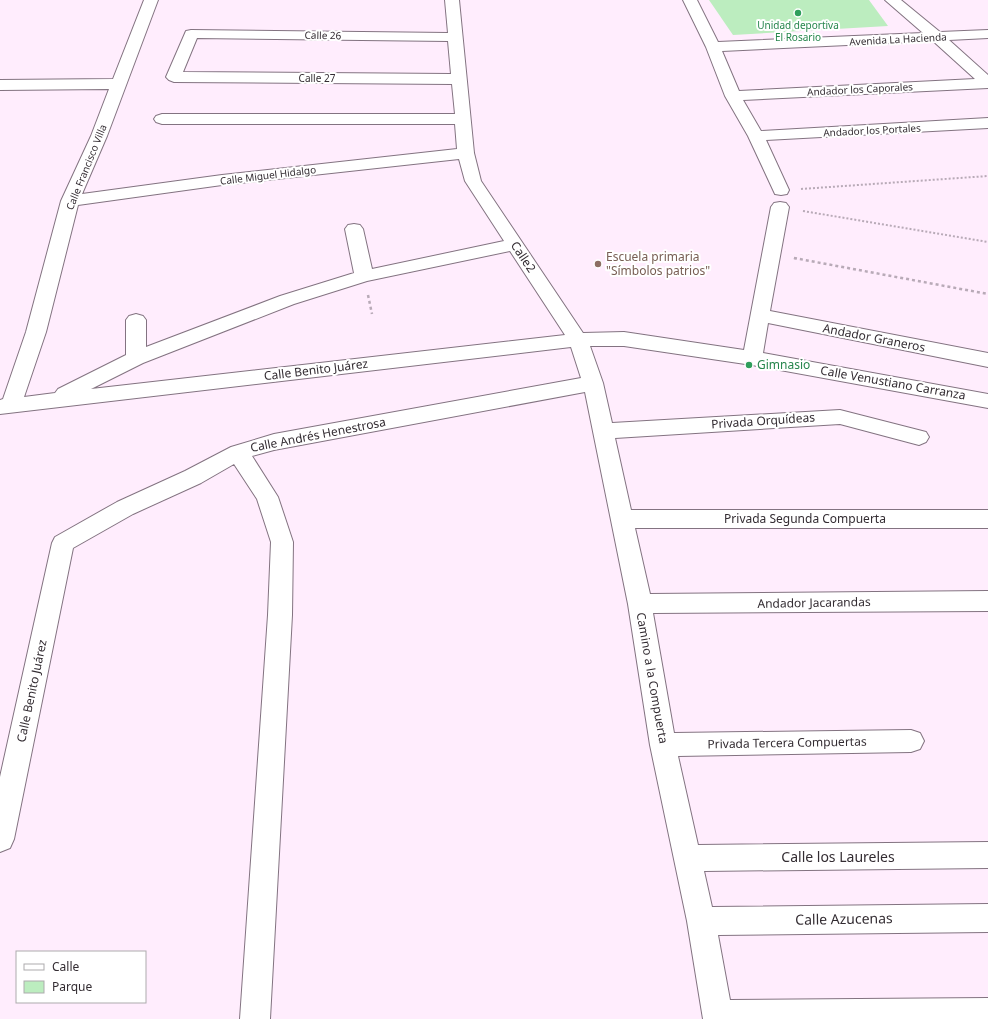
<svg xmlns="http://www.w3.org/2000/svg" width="988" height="1019" font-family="'Noto Sans',sans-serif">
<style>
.green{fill:#bcedbf}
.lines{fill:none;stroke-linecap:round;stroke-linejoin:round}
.street-casing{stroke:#837381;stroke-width:2}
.path-far1{stroke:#b8aab7;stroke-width:2;stroke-dasharray:2 2;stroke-linecap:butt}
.path{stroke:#b8aab7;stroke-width:2.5;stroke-dasharray:3 3;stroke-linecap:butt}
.street{fill:#fff;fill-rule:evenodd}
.leisure-dot{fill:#2e9e5b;stroke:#fff;stroke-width:1.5}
.education-dot{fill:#8d6e63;stroke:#fff;stroke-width:1.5}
.labels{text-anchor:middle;stroke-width:4;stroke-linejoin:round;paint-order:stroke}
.far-leisure-label{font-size:10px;fill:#27864d;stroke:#fff}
.far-street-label{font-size:10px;fill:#332c32;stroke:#fff}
.street-label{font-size:12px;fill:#332c32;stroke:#fff}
.education-label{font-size:12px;fill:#785e54;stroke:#fff;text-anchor:start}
.leisure-label{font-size:12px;fill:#27864d;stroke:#fff;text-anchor:start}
.near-street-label{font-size:14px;fill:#332c32;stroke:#fff}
</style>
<rect width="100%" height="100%" fill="#ffedfd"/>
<!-- green -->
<polygon class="green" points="709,0 869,0 888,26 733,35"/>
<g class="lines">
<defs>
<g id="street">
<path d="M144,0H158L107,136L82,194L222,175L457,149L455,124H162L156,122L154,119L156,116L162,114H455L452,84L174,82L169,80L166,77L186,31L191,30L448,33L445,0H459L474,153L481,181L583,333L624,332L744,350L771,207L774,203L780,202L786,203L789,207L770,311L988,353V367L768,323L763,353L988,394V408L752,365L624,346H590L603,383L612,423L840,410L926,432L929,437L926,442L919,445L840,424L615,438L631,510H988V528H635L650,594L988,591V611L653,613L674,733L911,730L920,733L924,741L920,749L911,752L678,756L698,845L988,842V868L704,871L712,907L988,904V932L718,935L730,1000L988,998V1019H703L687,921L650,745L628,604L585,392L274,450L252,456L278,497L293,542L292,615L270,1019H240L268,615L271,542L257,499L234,464L201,483L133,514L73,548L14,839L10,848L0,852V777L52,543L55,537L117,502L185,471L231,447L274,434L581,378L571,347L0,414V400L3,399L26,332L61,201L91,136L109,89L0,90V80L113,79ZM197,38L448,41L451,74L183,72ZM459,159L465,181L504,241L372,269L363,229L360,225L354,224L348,225L345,229L354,273L280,296L146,347V320L143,316L136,314L129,316L126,320V355L58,389L55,393L24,397L46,332L78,205L222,185ZM510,251L565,335L91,389L143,363L294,304L367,281Z"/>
<path d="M683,0H697L718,42L923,33L885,0H901L940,32L988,30V38L949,40L988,75V88L743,100L761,131L988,118V128L766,140L789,190L787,194L781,195L775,194L748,136L725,96L706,47ZM933,41L975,79L739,91L722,51Z"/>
</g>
</defs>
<!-- street casing -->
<use href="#street" class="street-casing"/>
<!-- path-far1 -->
<g class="path-far1">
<polyline points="801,189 988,176"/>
<polyline points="803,211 988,242"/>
<polyline points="794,258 797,259"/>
</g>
<!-- path -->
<g class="path">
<polyline points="794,258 988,294"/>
<polyline points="368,295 372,314"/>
</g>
<!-- street -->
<use href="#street" class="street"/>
</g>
<!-- markers -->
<g class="leisure-dot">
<circle cx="798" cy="13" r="4"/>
<circle cx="749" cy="365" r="4"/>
</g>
<circle class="education-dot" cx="598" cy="264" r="4"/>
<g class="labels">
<!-- far-leisure labels -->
<g class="far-leisure-label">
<text x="798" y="29">Unidad deportiva<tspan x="798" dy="12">El Rosario</tspan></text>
</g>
<!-- far-street labels -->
<g class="far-street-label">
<text transform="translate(323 35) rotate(1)" y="4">Calle 26</text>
<text transform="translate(898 39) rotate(-3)" y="4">Avenida La Hacienda</text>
<text x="317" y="82">Calle 27</text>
<text transform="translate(860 89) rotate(-3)" y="4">Andador los Caporales</text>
<text transform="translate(872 130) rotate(-3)" y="4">Andador los Portales</text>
<text transform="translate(86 167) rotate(-68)" y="4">Calle Francisco Villa</text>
<text transform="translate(268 175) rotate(-7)" y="4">Calle Miguel Hidalgo</text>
</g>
<!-- street labels -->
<g class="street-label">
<text transform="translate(523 257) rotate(56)" y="4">Calle2</text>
<text transform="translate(874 338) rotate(11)" y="4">Andador Graneros</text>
<text transform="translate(316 370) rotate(-7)" y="4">Calle Benito Juárez</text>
<text transform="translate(893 383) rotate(10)" y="4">Calle Venustiano Carranza</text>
<text transform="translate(763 421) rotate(-4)" y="4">Privada Orquídeas</text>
<text transform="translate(318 435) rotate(-11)" y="4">Calle Andrés Henestrosa</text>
<text x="805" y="523">Privada Segunda Compuerta</text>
<text transform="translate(814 603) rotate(-1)" y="4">Andador Jacarandas</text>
<text transform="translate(652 678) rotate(80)" y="4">Camino a la Compuerta</text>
<text transform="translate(32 691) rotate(-78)" y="4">Calle Benito Juárez</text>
<text transform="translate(787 743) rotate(-1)" y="4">Privada Tercera Compuertas</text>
</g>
<!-- education labels -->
<g class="education-label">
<text x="606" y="261">Escuela primaria<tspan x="606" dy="14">"Símbolos patrios"</tspan></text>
</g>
<!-- leisure labels -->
<g class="leisure-label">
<text x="757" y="369">Gimnasio</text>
</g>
<!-- near-street labels -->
<g class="near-street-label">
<text x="838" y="862">Calle los Laureles</text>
<text transform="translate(844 919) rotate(-1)" y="5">Calle Azucenas</text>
</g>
</g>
<!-- legend -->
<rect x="16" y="951" width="130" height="52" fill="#ffffff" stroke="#adabad"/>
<rect x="24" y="964" width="20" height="6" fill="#ffffff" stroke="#adabad"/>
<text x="52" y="971" font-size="12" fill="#332c32">Calle</text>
<rect x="24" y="981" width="20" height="12" fill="#bcedbf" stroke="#adabad"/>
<text x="52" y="991" font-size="12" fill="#332c32">Parque</text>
</svg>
